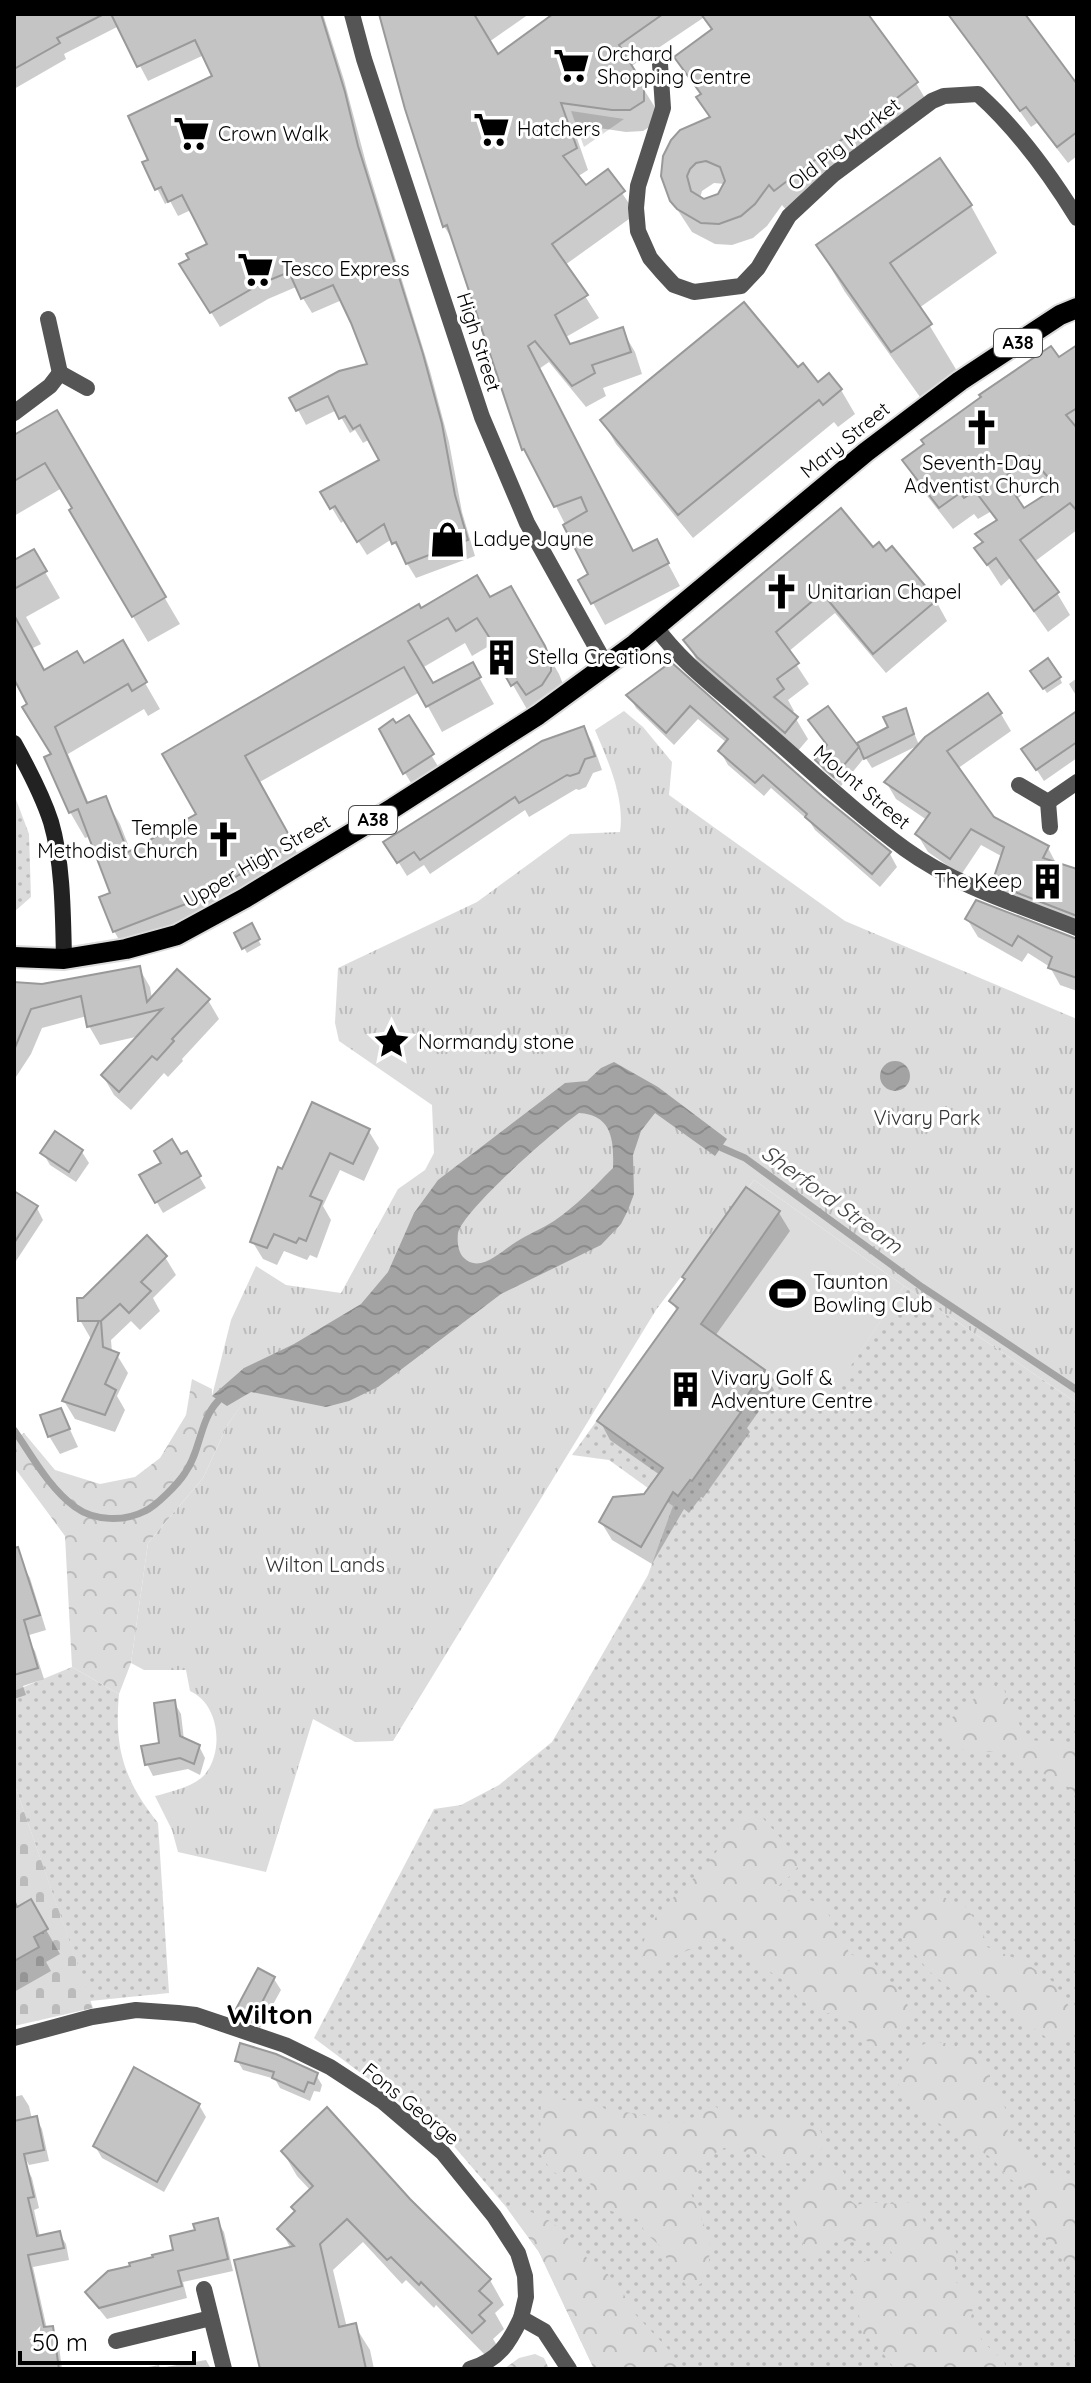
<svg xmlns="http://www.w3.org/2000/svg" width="1091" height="2383" font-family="Quicksand,sans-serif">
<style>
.grass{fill:url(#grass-dots)}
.forest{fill:url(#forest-crowns)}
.cemetery{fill:url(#cemetery-stones)}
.park{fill:url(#park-tufts)}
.pitch{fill:#dcdcdc}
.water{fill:url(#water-waves);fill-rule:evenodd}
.shadow{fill:#0003;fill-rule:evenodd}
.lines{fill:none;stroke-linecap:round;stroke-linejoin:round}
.stream{stroke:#a3a3a3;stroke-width:7}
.building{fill:#c4c4c4;stroke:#999;stroke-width:2;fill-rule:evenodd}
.primary-casing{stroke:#dbdbdb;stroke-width:24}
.street{stroke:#555;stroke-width:16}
.secondary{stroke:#222;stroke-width:16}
.primary{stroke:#000;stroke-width:20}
.labels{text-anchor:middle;stroke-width:6;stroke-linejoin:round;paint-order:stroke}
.shield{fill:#fff;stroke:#4c4c4c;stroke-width:2}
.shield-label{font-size:18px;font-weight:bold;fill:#000}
.poi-label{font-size:20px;fill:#000;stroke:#fff;text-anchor:start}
.street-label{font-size:20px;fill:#000;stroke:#fff}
.park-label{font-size:20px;fill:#333;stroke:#fff}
.water-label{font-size:22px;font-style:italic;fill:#444;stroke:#fff}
.district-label{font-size:28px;font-weight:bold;fill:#000;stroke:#fff}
</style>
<defs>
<pattern id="grass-dots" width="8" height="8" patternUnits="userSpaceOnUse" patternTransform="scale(2)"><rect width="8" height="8" fill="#dcdcdc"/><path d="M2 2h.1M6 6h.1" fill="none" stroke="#bbb" stroke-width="1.8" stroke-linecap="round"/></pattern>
<pattern id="forest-crowns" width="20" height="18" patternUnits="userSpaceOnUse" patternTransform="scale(2)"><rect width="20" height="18" fill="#dcdcdc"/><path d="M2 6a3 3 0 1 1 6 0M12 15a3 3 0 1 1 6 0" fill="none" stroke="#bbb"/></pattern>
<pattern id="cemetery-stones" width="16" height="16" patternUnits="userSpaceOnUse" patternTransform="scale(2)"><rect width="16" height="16" fill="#dcdcdc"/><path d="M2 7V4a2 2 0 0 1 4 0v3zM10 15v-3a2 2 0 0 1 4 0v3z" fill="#bbb"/></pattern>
<pattern id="park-tufts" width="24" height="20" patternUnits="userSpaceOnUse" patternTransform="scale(2)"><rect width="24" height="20" fill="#dcdcdc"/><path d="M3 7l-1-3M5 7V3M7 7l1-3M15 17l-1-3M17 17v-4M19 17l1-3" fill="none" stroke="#bbb"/></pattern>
<pattern id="water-waves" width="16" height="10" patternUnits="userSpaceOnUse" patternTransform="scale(2)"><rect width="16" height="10" fill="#a3a3a3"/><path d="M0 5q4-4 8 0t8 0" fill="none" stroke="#8b8b8b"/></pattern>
</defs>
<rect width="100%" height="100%" fill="#fff"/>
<!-- grass -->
<g class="grass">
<polygon points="14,794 29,834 31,897 14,912"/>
<polygon points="904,1286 1077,1403 1077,2369 594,2369 539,2252 507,2208 446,2137 314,2038 434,1809 461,1805 499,1785 552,1742 648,1575 673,1506 609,1460 572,1455 678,1308 822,1408"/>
<path d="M72,1667L119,1694C114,1749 124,1780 158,1823L169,1993L90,2001L14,1783V1691Z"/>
</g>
<!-- forest -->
<g class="forest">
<polygon points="192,1379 212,1389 212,1396 251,1392 228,1424 203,1478 148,1543 131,1663 119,1694 72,1667 65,1536 14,1467 14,1439 24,1433 55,1470 100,1484 135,1477 160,1458 186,1415"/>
<path d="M1001,1683L1026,1739C1043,1743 1062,1738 1077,1746V1800L1070,1788L1035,1769L1018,1764L1016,1753L1008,1750L973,1753L950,1745L943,1733L948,1721L984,1690Z"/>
<path d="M743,1813L759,1814L802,1862L791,1875L778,1886L824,1906L850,1954L874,1963L887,1979L904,1994L912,2018L882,2047L871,2045L839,2012L820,2014L798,1998L787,1983L766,1969L739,1943L721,1937L671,1957L656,1970L643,1964C636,1919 682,1894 707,1864C720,1848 731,1830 743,1813Z"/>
<polygon points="940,1896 964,1905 982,1929 987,1947 1024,1962 1052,1981 1077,2018 1077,2030 1063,2038 1047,2038 990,1996 951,1989 930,1972 902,1939 902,1927"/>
<polygon points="930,2041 965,2046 989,2075 1010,2118 1006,2139 1040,2172 1072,2176 1077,2181 1077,2274 1060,2257 1028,2216 1032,2205 1030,2191 1007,2177 993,2159 913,2106 896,2081 915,2049"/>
<polygon points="554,2093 563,2100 596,2102 605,2109 644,2115 678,2125 715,2106 734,2121 750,2119 803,2122 821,2131 822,2149 794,2164 772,2162 763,2155 724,2148 709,2157 696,2174 691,2193 710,2240 709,2261 705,2281 697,2286 686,2285 668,2262 663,2249 646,2233 637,2219 595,2206 589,2177 563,2178 551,2170 540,2154 541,2103"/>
<path d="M829,2162L844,2170V2181L840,2192L856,2205C877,2199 888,2207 910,2202L920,2210L926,2228L953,2239L957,2256L953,2280L975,2296L970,2324L984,2343L1004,2361L1006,2369H895L878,2347L862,2333L856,2297L850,2286L852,2270L865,2261L886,2263L892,2253C879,2235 848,2241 829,2243L815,2256L803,2253V2238L794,2222L791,2200L803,2183L815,2179Z"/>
<polygon points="507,2208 523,2208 552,2222 588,2259 597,2263 620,2287 633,2312 671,2352 681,2369 594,2369 539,2252"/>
<polygon points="535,2354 544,2358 549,2369 504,2369 519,2358"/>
</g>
<!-- cemetery -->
<polygon class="cemetery" points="14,1783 93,2008 14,2026"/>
<!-- park -->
<g class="park">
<polygon points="571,111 624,119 584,147"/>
<path d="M624,711L643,727L672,762L669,795L845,921L1077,1019V1403L904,1286L754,1180L656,1310L393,1741L355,1742L313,1719L266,1872L178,1852L172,1830L155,1796C171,1792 196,1786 206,1773C224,1749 219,1704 190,1691L186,1670H144L131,1663L148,1543L203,1478L228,1424L249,1394L227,1406L212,1396L231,1320L256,1266L286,1285L341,1293L398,1189L425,1170L434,1153L432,1105L339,1041L335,1023L338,968L477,902L570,834L620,832C625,798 608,761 595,730Z"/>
</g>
<!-- pitch -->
<polygon class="pitch" points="754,1180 904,1286 822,1409 669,1301 685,1279 683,1277"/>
<!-- water -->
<g class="water">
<circle cx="895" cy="1076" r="15"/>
<path d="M614,1062L658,1087L727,1139L715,1156L655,1113L641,1131L633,1155L634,1194L628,1210L621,1224L601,1245L501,1294L378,1387L349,1401L326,1407L251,1392L227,1406L212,1396L244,1368L294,1344L361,1304L388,1272L414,1213L438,1180L565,1083L587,1081L601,1068ZM579,1113C612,1115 614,1140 613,1168C594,1187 576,1206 554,1221C542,1229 528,1234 516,1242C502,1250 480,1275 463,1257C458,1251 457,1241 458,1233C464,1209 556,1129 579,1113Z"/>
</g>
<!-- shadow -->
<g class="shadow">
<polygon points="14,14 323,14 344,80 366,163 430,371 449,442 462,512 475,556 416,578 392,539 367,555 345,520 341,523 323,493 382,461 370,439 363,443 355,430 350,433 337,410 306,425 298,410 370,365 342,300 312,313 296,287 268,299 220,327 182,265 210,245 191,210 178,216 170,201 165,204 145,164 150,162 214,77 204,55 148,81 119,26 64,54 66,59 14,89"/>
<path d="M382,14H529L489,42L498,57L553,17L551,14H865L916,83L929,105L788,212L782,205L767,226L753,238L732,245L715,244L692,232L671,200L711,119L699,98L701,96L676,58L712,31L703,18L630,67L656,109V123L643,131L626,132L572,124L588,170L577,177L586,188L608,172L636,214L565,265L599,318L566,337L571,346L622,330L635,352L642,374L603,388L606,396L586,407L549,362L539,369L633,553L656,541L680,586L605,625L593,603L591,575L538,471L524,450L455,244L444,226ZM714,183L725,184L724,192L709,201L700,198L702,191Z"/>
<polygon points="949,14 1023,14 1077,87 1077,156 1068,163 1037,123 1031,127"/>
<polygon points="939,161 971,206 997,253 919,308 957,371 920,397 845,292 818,246"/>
<path d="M1077,348V530L1034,562L1057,593L1070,615L1048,632L1010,578L1001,586L977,549L983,544L978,535L997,522L990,512L978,519L974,514L953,529L917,483L904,461ZM1043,477L1055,491L1024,511L1016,500Z"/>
<polygon points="798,370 818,385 841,390 855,414 838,427 834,422 693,538 616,444 602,420"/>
<polygon points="56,413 180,624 148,642 71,511 75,509 62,488 14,516 14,437"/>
<polygon points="873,549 936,601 947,621 886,673 835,613 788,652 809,684 788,700 794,711 790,714 796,719 808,739 797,752 712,678 697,661 686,641"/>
<polygon points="33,551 60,598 26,617 41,644 31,649 44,673 84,666 122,643 160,709 148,716 144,709 68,754 89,804 105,798 120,824 131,852 199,814 164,754 420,610 489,600 510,589 559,674 565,689 528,711 495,654 500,652 494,643 472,656 465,643 422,668 432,686 472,665 494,704 442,732 420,692 258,783 307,871 129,957 114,931 113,894 91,836 85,838 70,812 53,755 14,672 14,562"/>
<polygon points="671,665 821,797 890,854 897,867 880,887 815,830 810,822 771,788 764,796 728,765 720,751 727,743 698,719 674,745 636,708 629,695"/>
<polygon points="1035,676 1060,678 1062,683 1047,693"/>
<polygon points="1077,678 1077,697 1069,684"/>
<polygon points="828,708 863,756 905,711 919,745 872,768 865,757 841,786 823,770 817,760 829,747"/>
<polygon points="1077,713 1077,758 1044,781 1031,761"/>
<polygon points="1001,714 1011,731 957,769 992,818 1048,848 1057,865 1077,871 1077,929 1004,901 994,883 1003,857 981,845 961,875 928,852 917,834 927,820 896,799 886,782"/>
<polygon points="408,718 446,779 419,796 405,773 395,726"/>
<polygon points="584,728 592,742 602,770 593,773 586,787 579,790 576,789 529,817 525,810 430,874 424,865 407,876 386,842"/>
<polygon points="967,919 1077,940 1077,991 1060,985 1050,967 1028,953 1022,962 978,937"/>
<polygon points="251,926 261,945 247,953 236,934"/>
<polygon points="139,968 150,987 152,999 208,1000 219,1019 182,1059 183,1061 168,1077 164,1073 131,1110 114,1095 103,1076 140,1036 100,1045 89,1026 87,1016 42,1028 31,1054 14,1080 14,984 42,986"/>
<polygon points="368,1130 379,1148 364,1181 340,1170 323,1206 331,1220 317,1258 310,1255 307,1260 284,1251 277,1265 263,1259 252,1241 283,1171"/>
<polygon points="82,1152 89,1163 76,1182 50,1165 43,1153"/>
<polygon points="186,1154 206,1188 163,1213 142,1176"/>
<polygon points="747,1190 779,1213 790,1231 715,1336 764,1371 774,1390 747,1428 750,1432 703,1498 701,1497 689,1513 684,1509 652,1564 612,1540 601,1522 646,1496 660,1475 610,1440 600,1421 677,1312 672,1301"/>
<polygon points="14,1193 37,1208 43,1220 14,1264"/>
<polygon points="165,1257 176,1275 153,1298 160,1311 140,1330 131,1321 111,1340 112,1352 117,1355 128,1373 117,1396 125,1410 115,1432 75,1419 64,1401 93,1339 91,1339 80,1320"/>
<polygon points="61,1410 78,1447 60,1454 49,1436"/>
<polygon points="14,1551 30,1578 46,1630 26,1636 35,1651 44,1679 23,1686 26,1695 14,1699"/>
<polygon points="174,1702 181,1714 184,1740 199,1746 205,1758 200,1775 188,1769 153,1776 147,1764 161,1745"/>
<polygon points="30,1902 60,1954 46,1962 51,1971 14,1992 14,1911"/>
<polygon points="274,1979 281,1990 260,2028 245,2020 238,2009"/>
<polygon points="237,2060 316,2075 322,2085 320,2092 314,2091 310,2101 280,2088 275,2079 243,2070"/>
<polygon points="22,2095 29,2106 32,2119 36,2118 42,2129 49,2161 29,2165 14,2137 14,2097"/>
<polygon points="199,2105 206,2117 164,2192 102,2158 95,2146"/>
<polygon points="283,2152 409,2200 490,2280 504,2305 495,2313 504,2329 493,2339 498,2347 487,2357 436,2305 434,2308 406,2280 402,2284 363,2242 333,2270 347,2328 355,2326 370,2350 374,2369 261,2369 291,2249 280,2229 296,2213 311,2191 297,2176"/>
<polygon points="26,2166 32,2178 39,2208 34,2210 40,2237 59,2233 66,2244 69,2260 33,2267 47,2329 52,2328 58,2339 62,2369 15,2369 14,2169"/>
<polygon points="217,2221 224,2232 233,2271 183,2282 187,2298 107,2319 94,2303 87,2292 176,2251 197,2231"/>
<polygon points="206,2360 211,2369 138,2369 159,2365 160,2368"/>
</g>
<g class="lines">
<!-- stream -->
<g class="stream">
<polyline points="722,1148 745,1158 922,1287 1077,1390"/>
<path d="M14,1430C32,1456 49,1488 75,1507C94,1521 124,1522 145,1511C156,1506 178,1484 185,1473C201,1451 199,1421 218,1401"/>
</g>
</g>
<!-- building -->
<g class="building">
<polygon points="14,14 104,14 57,38 60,43 14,69"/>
<polygon points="111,14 321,14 345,92 358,146 423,354 442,424 455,495 468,540 406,564 396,542 392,544 384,524 357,542 335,506 330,509 320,492 379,460 360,425 353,429 345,416 339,419 328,396 296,411 289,398 339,371 367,364 351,323 333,285 301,299 289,272 260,284 210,313 179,264 189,259 186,254 207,244 182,195 168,202 161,187 155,190 142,162 148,160 128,116 212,76 195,40 137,67"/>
<polygon points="379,14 474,14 498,54 553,14 663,14 619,45 644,85 644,101 630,110 612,110 561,103 577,148 563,156 586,185 608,169 625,191 552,244 588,295 555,315 570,344 623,327 631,352 592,365 595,373 572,386 535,341 528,346 633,551 657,539 669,563 591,604 578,580 588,574 563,525 587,511 581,497 554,507 524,449 522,450 447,225 443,227 405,109"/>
<path d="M701,14H868L918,82L774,191L769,185L755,204L741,216L719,224L701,223L677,209L670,201L661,176L663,156L671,140L680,130L710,117L696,97L701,94L674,57L712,29ZM706,161L720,167L725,181L718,194L704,199L691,191L687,176L690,169L696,163Z"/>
<polygon points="948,14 1025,14 1077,84 1077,132 1057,147 1026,107 1020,111"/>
<polygon points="940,158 972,205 890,263 932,324 891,352 816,245"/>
<polygon points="744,302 798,367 803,363 818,382 829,373 842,389 823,405 819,400 678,515 600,420"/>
<path d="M1077,345V408L1066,415L1077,428V511L1070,503L1020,540L1059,592L1034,611L996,558L987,565L974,548L983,542L975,534L997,520L975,491L964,498L960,493L939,508L902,460L924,444L921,440L956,415L981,397L979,395L1051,346L1059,357ZM1029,456L1057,487L1024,508L1004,478Z"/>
<polygon points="57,410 166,597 132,617 69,510 72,508 45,463 14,481 14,435"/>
<polygon points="841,508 873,547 879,542 886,551 892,546 937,600 873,654 822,593 776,632 799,663 777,679 784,689 774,697 798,717 785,733 697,657 683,640"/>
<polygon points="34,549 47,571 14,589 14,560"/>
<polygon points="477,575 490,597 511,586 545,646 551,661 551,671 542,685 526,695 517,682 511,686 493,654 498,651 477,618 456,631 448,618 408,641 433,683 473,662 481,677 426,707 404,667 245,756 294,844 191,902 113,932 99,897 110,893 78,809 69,813 44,757 51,754 22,707 27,704 14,679 14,615 44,670 77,651 84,663 123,640 147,682 132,691 128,684 55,727 87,803 106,796 128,852 196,814 162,754 419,604 421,608"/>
<polygon points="1048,658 1061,677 1043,689 1030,671"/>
<polygon points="671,662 822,796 891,852 872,874 805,817 807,814 763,775 755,783 718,751 728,739 690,706 666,733 626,695"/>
<polygon points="988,693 1002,713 947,751 994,817 1049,846 1043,858 1077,869 1077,916 992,883 1004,847 971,829 950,859 915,834 930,813 884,782 925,737"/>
<polygon points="828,706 859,747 857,743 888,727 883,717 906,708 914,734 864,759 859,747 834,777 815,760 827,745 808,720"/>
<polygon points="1077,711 1077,742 1036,770 1021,749"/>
<polygon points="409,715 434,754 403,774 379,729 393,719 396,723"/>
<polygon points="584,726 595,756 585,759 579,773 570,776 567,775 519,803 515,797 420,860 414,852 397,863 383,842 542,741"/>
<polygon points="976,900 1077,939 1077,978 1048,968 1052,957 1018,936 1012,946 965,919"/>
<polygon points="252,923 260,939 242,949 234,933"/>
<polygon points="140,966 147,1002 177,969 210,999 172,1039 174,1041 157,1060 152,1056 119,1092 101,1075 162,1009 87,1027 81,996 31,1009 14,1050 14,982 42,984"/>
<polygon points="312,1102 370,1129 353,1164 330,1153 310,1196 322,1201 306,1241 299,1238 296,1243 274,1234 267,1248 250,1242 278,1167 282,1169"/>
<polygon points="55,1131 83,1150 69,1172 40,1153"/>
<polygon points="172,1139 181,1154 187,1151 201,1176 155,1203 139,1175 161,1163 154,1151"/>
<polygon points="746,1187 780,1211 701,1324 765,1370 737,1410 741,1412 692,1481 690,1480 678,1496 673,1492 641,1547 599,1522 613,1497 644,1494 663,1468 597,1421 678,1308 669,1301 685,1279 682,1277"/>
<polygon points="14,1191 38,1206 14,1243"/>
<polygon points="147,1235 167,1256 141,1282 151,1291 129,1313 120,1304 101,1321 103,1347 119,1353 105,1384 116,1390 105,1415 62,1401 99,1321 78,1321 77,1298 83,1298"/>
<polygon points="61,1408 70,1429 48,1437 40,1415"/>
<polygon points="18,1547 40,1615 24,1620 38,1668 14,1675 14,1548"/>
<polygon points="175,1700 180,1736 200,1745 194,1764 180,1758 145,1765 141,1746 159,1743 154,1703"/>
<polygon points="31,1899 48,1929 34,1937 39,1947 14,1961 14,1900 17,1907"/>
<polygon points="258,1968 275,1977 254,2018 236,2009"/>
<polygon points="240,2043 276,2054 318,2073 314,2084 308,2082 304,2092 272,2078 274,2072 235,2061"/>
<polygon points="134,2067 200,2104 157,2182 93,2146"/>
<polygon points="327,2107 410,2199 491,2279 479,2291 492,2303 479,2315 485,2321 472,2333 421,2282 419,2285 391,2257 387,2260 347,2219 320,2244 339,2327 356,2323 366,2369 260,2369 234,2260 294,2246 277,2229 295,2211 291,2207 313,2186 281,2151"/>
<polygon points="37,2116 44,2150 24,2154 34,2197 28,2198 37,2236 60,2231 64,2248 28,2255 44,2327 53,2326 59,2369 14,2369 14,2121"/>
<polygon points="218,2218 228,2259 178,2271 182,2286 99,2308 85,2292 108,2271 130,2266 129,2263 153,2257 152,2255 173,2250 170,2236 195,2230 193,2224"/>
</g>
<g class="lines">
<defs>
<polyline id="primary" points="14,957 64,959 126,949 177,935 245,898 393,808 538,715 635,644 866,452 960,381 1060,315 1077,308"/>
</defs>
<!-- primary casing -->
<use href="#primary" class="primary-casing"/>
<!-- street -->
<g class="street">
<polyline points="352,14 364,59 482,417 527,523 606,665"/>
<path d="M660,64L663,108L638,186L636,208L638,231L650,258L662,272L674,285L694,292L741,286L758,268L789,216L834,174L932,101L944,96L978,94C1015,127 1051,176 1077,218"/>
<polyline points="48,319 60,373"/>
<polyline points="14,413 50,386 60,373 87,388"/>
<path d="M655,626C682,664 722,692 756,723C805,765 853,811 905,849C956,886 1019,905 1077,928"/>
<polyline points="1019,785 1048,802 1050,827"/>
<polyline points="1048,802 1077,782"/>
<polyline points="14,2038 92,2017 136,2010 178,2013 196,2015 285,2045 330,2067 382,2101 443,2153 494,2216 518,2253 525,2276 526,2297 521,2318 544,2331 569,2369"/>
<polyline points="204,2289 224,2369"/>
<polyline points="116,2341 211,2318"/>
<path d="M470,2369C499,2360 509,2343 521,2318"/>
</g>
<!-- secondary -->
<path class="secondary" d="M14,743C28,768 42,794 51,822C63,863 63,916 64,959"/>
<!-- primary -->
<use href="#primary" class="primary"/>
</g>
<!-- icons -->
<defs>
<symbol id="supermarket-bare" viewBox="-9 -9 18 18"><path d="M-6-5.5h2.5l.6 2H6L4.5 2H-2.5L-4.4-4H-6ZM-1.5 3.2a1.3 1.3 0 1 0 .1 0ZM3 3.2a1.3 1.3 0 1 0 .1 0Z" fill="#000" stroke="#fff" stroke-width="2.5" paint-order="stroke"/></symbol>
<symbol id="church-bare" viewBox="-9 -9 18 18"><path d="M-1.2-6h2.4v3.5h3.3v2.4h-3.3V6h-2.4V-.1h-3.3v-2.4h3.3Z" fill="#000" stroke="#fff" stroke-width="2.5" paint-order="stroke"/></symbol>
<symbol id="shop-bare" viewBox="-9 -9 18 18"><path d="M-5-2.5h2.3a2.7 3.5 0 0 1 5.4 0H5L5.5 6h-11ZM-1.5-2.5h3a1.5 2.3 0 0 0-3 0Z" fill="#000" stroke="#fff" stroke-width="2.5" paint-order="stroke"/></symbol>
<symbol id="building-bare" viewBox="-9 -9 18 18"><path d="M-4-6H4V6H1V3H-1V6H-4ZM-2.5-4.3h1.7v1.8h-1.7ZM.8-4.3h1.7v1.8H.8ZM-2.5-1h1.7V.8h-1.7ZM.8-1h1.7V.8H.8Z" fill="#000" stroke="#fff" stroke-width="2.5" paint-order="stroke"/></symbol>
<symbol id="sight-bare" viewBox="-9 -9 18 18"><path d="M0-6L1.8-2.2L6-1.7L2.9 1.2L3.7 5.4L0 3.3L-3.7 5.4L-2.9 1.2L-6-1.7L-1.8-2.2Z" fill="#000" stroke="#fff" stroke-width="2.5" paint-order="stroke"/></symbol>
<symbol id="stadium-bare" viewBox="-9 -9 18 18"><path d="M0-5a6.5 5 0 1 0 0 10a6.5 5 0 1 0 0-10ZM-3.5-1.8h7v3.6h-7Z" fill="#000" stroke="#fff" stroke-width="2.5" paint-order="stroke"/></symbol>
</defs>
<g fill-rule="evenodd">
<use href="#supermarket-bare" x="546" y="40" width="51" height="51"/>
<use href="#supermarket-bare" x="466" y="104" width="51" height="51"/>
<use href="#supermarket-bare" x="166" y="108" width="51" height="51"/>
<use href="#supermarket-bare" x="230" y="244" width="51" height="51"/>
<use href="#church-bare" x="956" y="402" width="51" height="51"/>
<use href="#shop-bare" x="422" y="514" width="51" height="51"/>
<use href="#church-bare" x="756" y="566" width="51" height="51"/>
<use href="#building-bare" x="476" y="632" width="51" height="51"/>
<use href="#church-bare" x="198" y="814" width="51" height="51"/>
<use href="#building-bare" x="1022" y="856" width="51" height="51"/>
<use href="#sight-bare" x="366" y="1016" width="51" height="51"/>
<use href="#stadium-bare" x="762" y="1268" width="51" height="51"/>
<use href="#building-bare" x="660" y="1364" width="51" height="51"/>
</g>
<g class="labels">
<!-- shield labels -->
<g class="shield">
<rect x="994" y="329" width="48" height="28" rx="6"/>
<rect x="349" y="806" width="48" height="28" rx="6"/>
</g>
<g class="shield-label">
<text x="1018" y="349">A38</text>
<text x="373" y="826">A38</text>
</g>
<!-- poi labels -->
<g class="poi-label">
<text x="597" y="61">Orchard<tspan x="597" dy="23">Shopping Centre</tspan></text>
<text x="517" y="136">Hatchers</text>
<text x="218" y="141">Crown Walk</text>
<text x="281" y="276">Tesco Express</text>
<text x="982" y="470" text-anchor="middle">Seventh-Day<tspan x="982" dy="23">Adventist Church</tspan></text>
<text x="473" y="546">Ladye Jayne</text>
<text x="807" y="599">Unitarian Chapel</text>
<text x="528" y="664">Stella Creations</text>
<text x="198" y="835" text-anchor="end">Temple<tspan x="198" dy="23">Methodist Church</tspan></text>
<text x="1022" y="888" text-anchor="end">The Keep</text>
<text x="418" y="1049">Normandy stone</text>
<text x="813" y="1289">Taunton<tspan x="813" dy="23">Bowling Club</tspan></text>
<text x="711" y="1385">Vivary Golf &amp;<tspan x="711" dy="23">Adventure Centre</tspan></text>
</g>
<!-- street labels -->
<g class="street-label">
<text transform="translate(844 144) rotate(-38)" y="7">Old Pig Market</text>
<text transform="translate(479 342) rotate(72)" y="7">High Street</text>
<text transform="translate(845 440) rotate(-39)" y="7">Mary Street</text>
<text transform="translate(862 787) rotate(40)" y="7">Mount Street</text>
<text transform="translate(257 861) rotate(-30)" y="7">Upper High Street</text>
<text transform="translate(411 2104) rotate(39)" y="7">Fons George</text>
</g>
<!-- park labels -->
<g class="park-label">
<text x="927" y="1125">Vivary Park</text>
<text x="325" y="1572">Wilton Lands</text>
</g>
<!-- water labels -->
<g class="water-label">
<text transform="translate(832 1199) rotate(36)" y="8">Sherford Stream</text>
</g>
<!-- district labels -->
<g class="district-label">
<text x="270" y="2024">Wilton</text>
</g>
</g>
<!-- border -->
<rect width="1091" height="2383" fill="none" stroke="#000000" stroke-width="32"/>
<!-- scale -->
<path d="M20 2351v12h174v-12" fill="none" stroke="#000000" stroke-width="4"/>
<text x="32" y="2351" font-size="24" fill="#000000" stroke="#ffffff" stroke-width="6" paint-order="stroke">50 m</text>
</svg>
